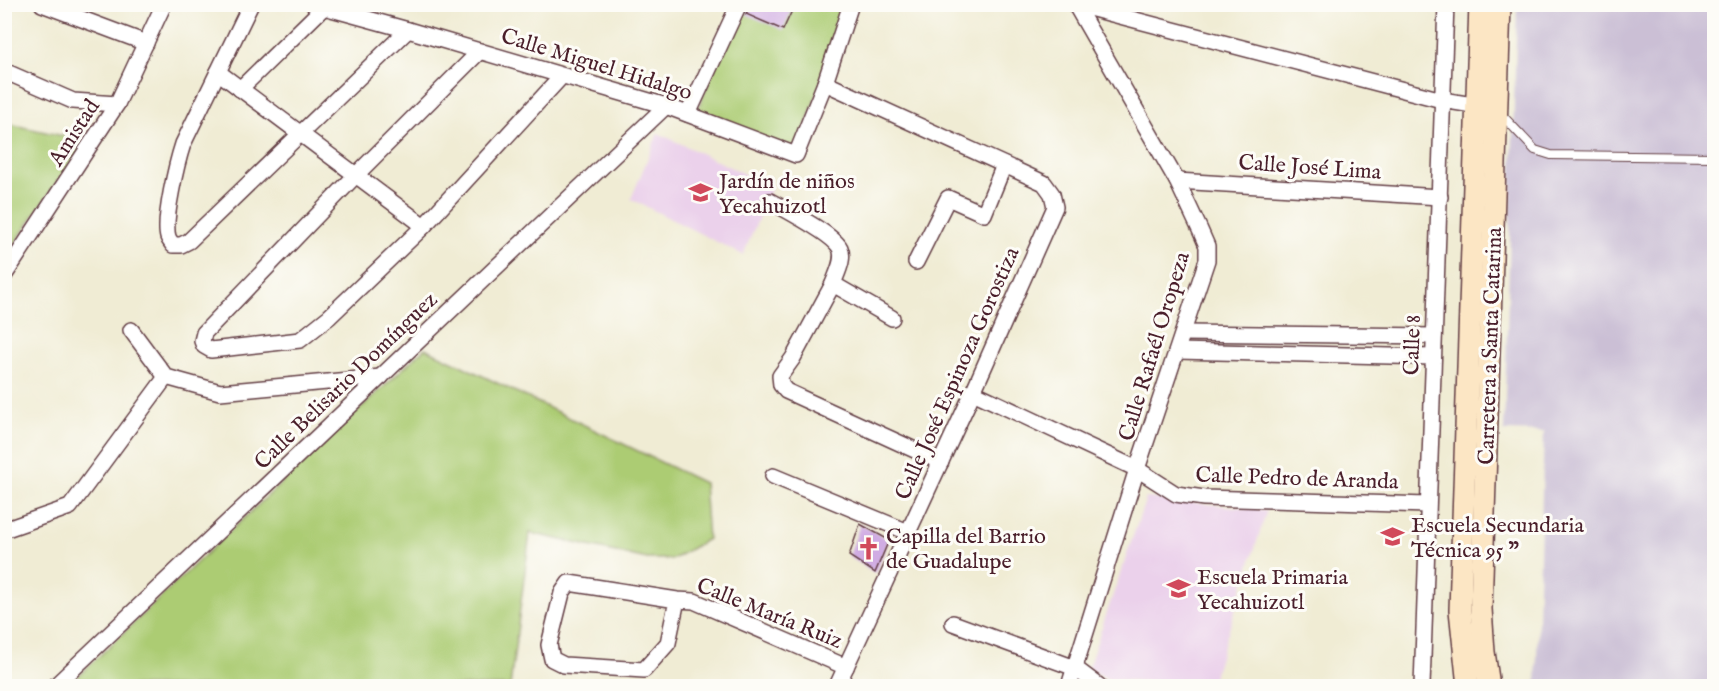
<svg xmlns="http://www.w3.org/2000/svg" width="1719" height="691" font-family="'IM FELL English',serif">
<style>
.built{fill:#ebd1eb}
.industrial{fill:#cbbfd5}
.green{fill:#accc73;stroke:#7b764f;stroke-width:1.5}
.building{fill:#d0ace3}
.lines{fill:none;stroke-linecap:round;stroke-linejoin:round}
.lane-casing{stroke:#633e44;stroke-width:10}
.street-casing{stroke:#633e44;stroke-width:18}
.secondary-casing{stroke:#633e44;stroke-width:24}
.lane{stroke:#fff;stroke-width:8}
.street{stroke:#fff;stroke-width:15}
.secondary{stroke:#fce6c4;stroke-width:21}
.labels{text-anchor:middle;stroke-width:6;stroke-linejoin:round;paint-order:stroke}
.street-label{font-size:22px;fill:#4a1f2b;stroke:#fdfcf7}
.poi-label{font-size:22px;fill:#4a1f2b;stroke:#fdfcf7;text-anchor:start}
</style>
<rect width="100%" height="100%" fill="#fdfcf7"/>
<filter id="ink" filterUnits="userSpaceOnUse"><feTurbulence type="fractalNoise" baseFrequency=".0167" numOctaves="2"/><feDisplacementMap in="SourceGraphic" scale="12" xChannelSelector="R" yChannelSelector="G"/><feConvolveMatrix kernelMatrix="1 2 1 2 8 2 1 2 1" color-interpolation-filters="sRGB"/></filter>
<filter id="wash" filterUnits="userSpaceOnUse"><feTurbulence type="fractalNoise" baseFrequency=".008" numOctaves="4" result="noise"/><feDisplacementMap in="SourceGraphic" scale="24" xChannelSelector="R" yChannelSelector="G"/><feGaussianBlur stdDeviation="1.35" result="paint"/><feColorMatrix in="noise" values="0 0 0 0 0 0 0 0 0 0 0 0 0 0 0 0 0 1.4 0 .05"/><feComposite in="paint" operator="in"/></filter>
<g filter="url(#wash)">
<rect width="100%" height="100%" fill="#f0ecd4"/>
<!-- built -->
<g class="built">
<polygon points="658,133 772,187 743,255 631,199"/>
<polygon points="1146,498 1267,510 1211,685 1108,679 1088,668"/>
</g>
<!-- industrial -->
<polygon class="industrial" points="1517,5 1714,5 1714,686 1536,685 1544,432 1504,431"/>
<!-- green -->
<g class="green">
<polygon points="740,5 847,5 796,155 695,116"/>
<polygon points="5,123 86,141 5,257"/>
<polygon points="425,348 704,483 708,539 673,559 647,559 530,533 510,686 68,686 209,551"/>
</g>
<g id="blocks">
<!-- building -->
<g class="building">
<polygon points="751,4 795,4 783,30 746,14"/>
<polygon points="860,524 889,540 875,573 849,556"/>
</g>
</g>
</g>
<g filter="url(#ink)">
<use href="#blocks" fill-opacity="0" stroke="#633e44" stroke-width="1.5"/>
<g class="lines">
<defs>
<polyline id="lane" points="1501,114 1535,150 1551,155 1714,157"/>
<g id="street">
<polyline points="42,4 146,43"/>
<polyline points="313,4 408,30 666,106 796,155 825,83 851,4"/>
<polyline points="1074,4 1442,100 1485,107"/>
<path d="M250,6L183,144C177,162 163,221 168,237C169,240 171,242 173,245H181L189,241L408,30"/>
<polyline points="480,51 356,175 204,333 202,341 204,346 211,350 300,340 329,317 424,226 562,76"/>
<polyline points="4,71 73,101 117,104"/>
<polyline points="218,72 424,226"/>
<polyline points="825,83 1044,183 1052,194 1055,207 973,392 837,686"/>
<polyline points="240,89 323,8"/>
<polyline points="688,114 739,4"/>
<polyline points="1177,181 1440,197"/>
<path d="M770,201C786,210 833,234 840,248C845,259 837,273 833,284"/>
<polyline points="916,262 948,198 984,214 1004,165"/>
<polyline points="4,276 117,104 164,4"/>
<polyline points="892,318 833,284 793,358 780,376 781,385 786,391 941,462"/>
<polyline points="131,330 166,377 220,392 381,377"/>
<polyline points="1184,333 1434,336"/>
<polyline points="1177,351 1433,357"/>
<polyline points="973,392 1137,469 1176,494 1204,498 1427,505"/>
<polyline points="773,476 908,532"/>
<polyline points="4,530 70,507 166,377"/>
<polyline points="677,600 668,643 644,670 564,665 552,659 549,645 562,593 569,583 677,600 694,601 846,667"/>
<polyline points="953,623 1075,668 1099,686"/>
<polyline points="55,686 666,106"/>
<polyline points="1069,686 1137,469 1207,260 1207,246 1200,230 1177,181 1075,4"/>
<polyline points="1422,686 1446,4"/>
</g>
<g id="secondary">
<polyline points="1468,686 1460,610 1480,4"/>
<polyline points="1489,686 1484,652 1481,609 1500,4"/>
</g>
</defs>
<!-- lane casing -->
<use href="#lane" class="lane-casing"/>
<!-- street casing -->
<use href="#street" class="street-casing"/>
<!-- secondary casing -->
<use href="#secondary" class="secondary-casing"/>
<!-- lane -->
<use href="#lane" class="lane"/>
<!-- street -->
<use href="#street" class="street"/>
<!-- secondary -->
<use href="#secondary" class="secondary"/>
</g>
</g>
<!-- icons -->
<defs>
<symbol id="school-bare" viewBox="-9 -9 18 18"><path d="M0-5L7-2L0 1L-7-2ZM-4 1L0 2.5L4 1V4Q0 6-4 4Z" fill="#d1495b" stroke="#fdfcf7" stroke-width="2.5" paint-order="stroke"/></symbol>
<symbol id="church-bare" viewBox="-9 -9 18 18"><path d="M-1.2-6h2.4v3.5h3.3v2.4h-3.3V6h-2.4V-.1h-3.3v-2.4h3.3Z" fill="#d1495b" stroke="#fdfcf7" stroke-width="2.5" paint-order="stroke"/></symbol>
</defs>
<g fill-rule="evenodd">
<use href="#school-bare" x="684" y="176" width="33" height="33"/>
<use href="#school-bare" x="1376" y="520" width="33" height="33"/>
<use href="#church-bare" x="852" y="532" width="33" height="33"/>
<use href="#school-bare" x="1162" y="572" width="33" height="33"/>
</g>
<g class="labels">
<!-- street labels -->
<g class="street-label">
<text transform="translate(597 63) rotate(17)" y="8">Calle Miguel Hidalgo</text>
<text transform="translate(73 132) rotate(-57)" y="8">Amistad</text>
<text transform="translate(1310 166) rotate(4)" y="8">Calle José Lima</text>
<text transform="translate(1411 345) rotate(-88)" y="8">Calle 8</text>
<text transform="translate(1153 346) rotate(-73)" y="8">Calle Rafaél Oropeza</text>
<text transform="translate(1489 346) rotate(-88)" y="8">Carretera a Santa Catarina</text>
<text transform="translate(956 373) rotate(-66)" y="8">Calle José Espinoza Gorostiza</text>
<text transform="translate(345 380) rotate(-44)" y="8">Calle Belisario Domínguez</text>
<text transform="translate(1297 477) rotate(2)" y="8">Calle Pedro de Aranda</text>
<text transform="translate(770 612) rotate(22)" y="8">Calle María Ruiz</text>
</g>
<!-- poi labels -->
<g class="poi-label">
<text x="719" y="188">Jardín de niños<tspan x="719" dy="25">Yecahuizotl</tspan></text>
<text x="1411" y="532">Escuela Secundaria<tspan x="1411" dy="25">Técnica 95 "</tspan></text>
<text x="886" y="543">Capilla del Barrio<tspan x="886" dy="25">de Guadalupe</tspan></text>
<text x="1197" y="584">Escuela Primaria<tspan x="1197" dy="25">Yecahuizotl</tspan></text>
</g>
</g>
<!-- margin -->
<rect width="1719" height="691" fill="none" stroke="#fdfcf7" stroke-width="24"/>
</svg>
